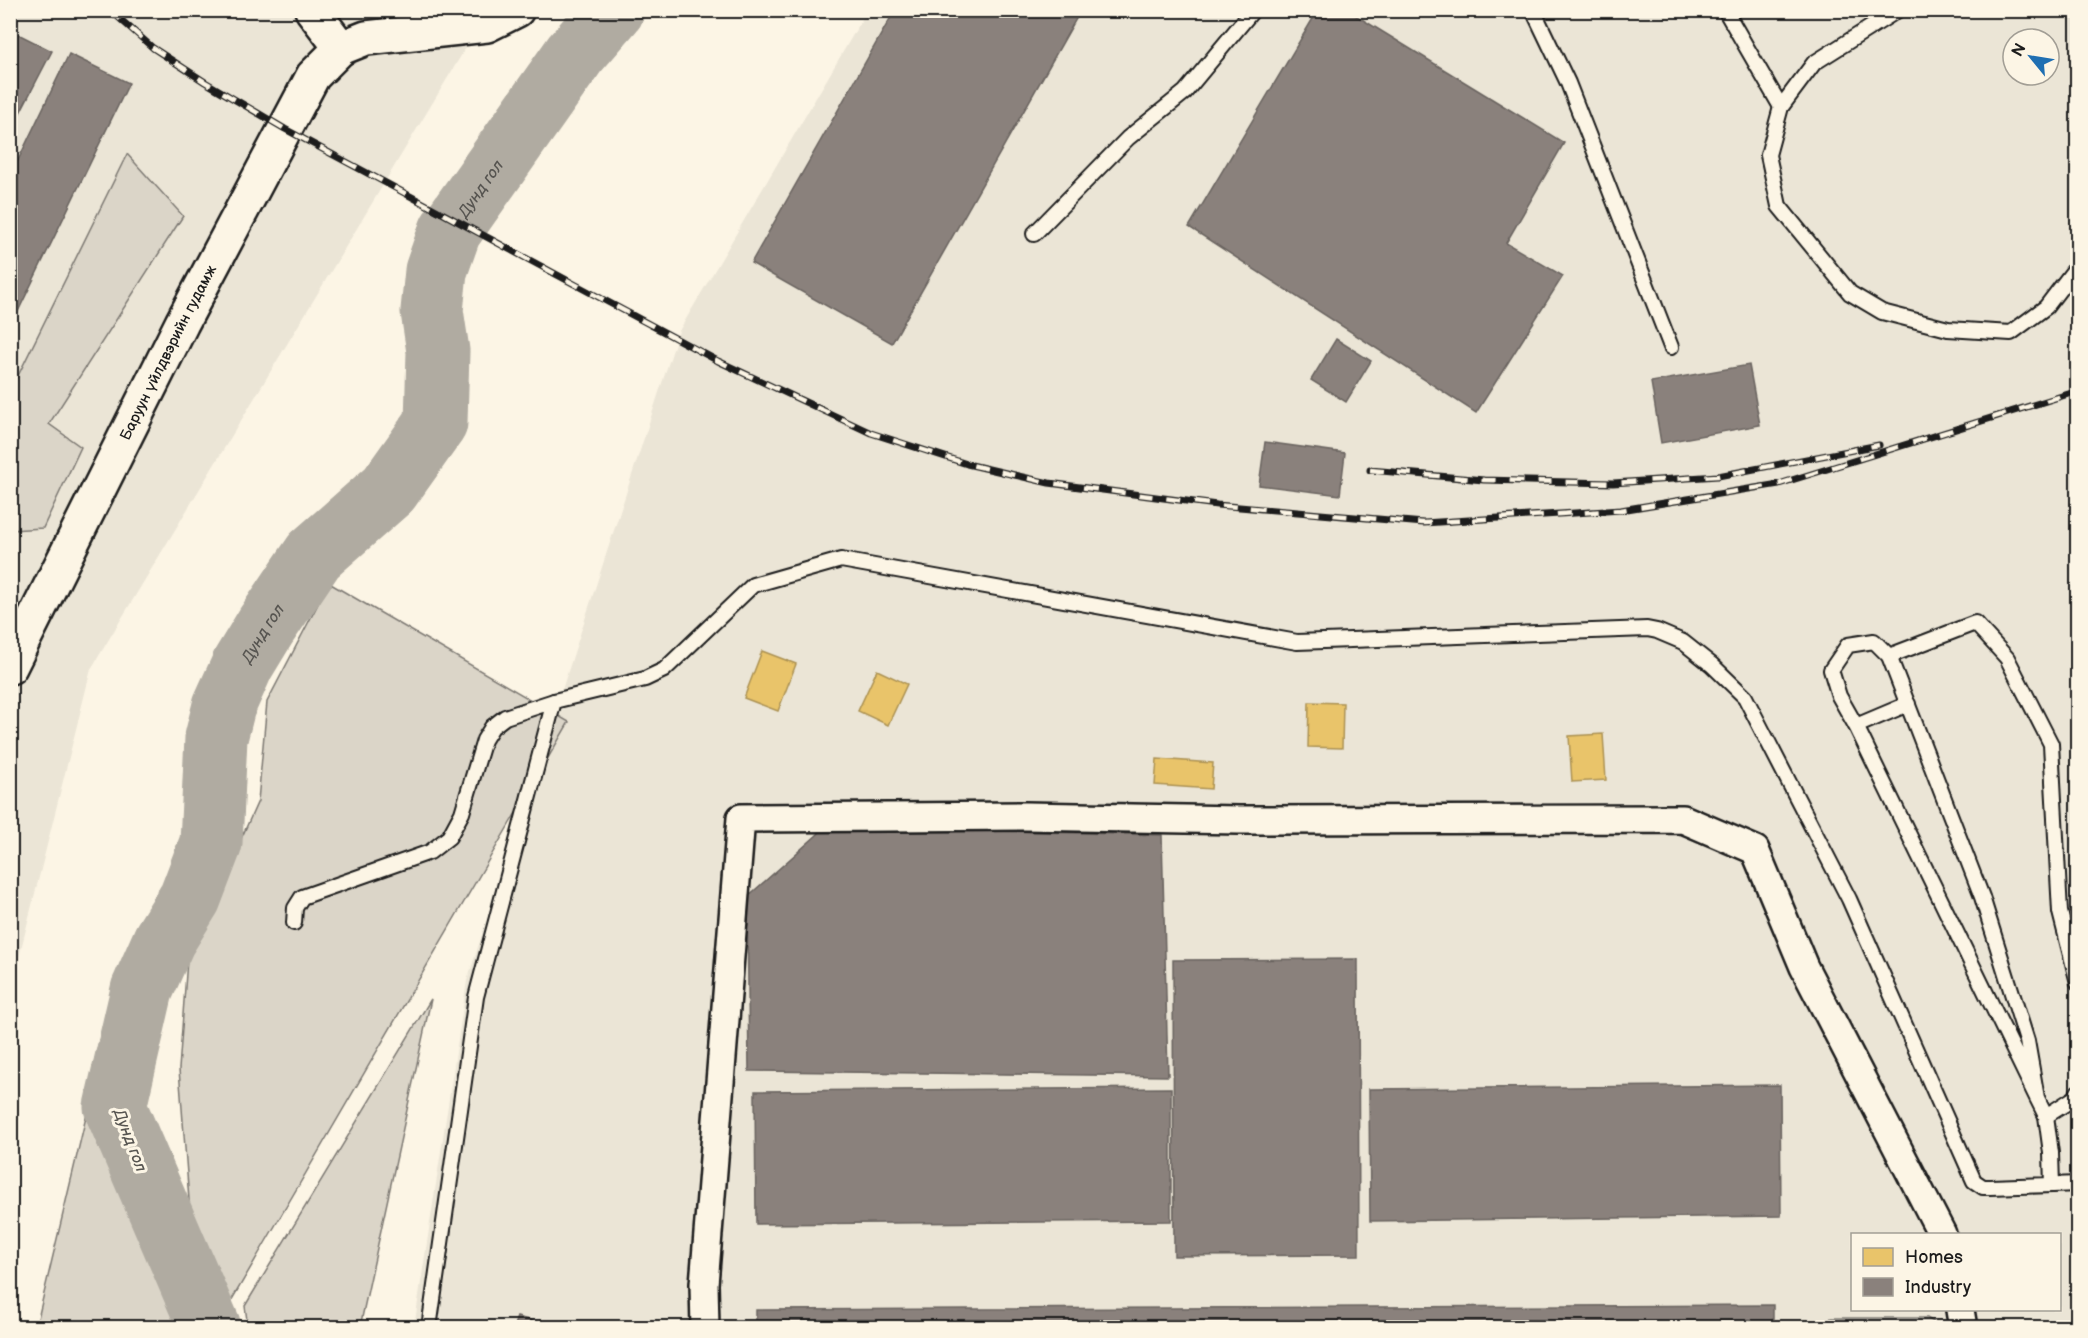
<svg xmlns="http://www.w3.org/2000/svg" width="2088" height="1338" font-family="'Balsamiq Sans',sans-serif">
<style>
.built{fill:#ebe5d6;fill-rule:evenodd}
.green{fill:#dbd5c8;stroke:#7c7872;stroke-width:1.5}
.homes{fill:#e9c46a;stroke:#ac9253;stroke-width:1.5}
.industry{fill:#8a817c;stroke:#69635f;stroke-width:1.5}
.lines{fill:none;stroke-linecap:round;stroke-linejoin:round}
.river{stroke:#b0aba1;stroke-width:63}
.service-casing{stroke:#1c1c1c;stroke-width:18}
.minor-casing{stroke:#1c1c1c;stroke-width:32}
.tertiary-casing{stroke:#1c1c1c;stroke-width:38}
.service{stroke:#fcf5e5;stroke-width:14}
.minor{stroke:#fcf5e5;stroke-width:27}
.tertiary{stroke:#fcf5e5;stroke-width:33}
.rail-casing{stroke:#1c1c1c;stroke-width:7}
.rail{stroke:#fcf5e5;stroke-width:4.5;stroke-dasharray:14;stroke-linecap:butt}
.labels{text-anchor:middle;stroke-width:6;stroke-linejoin:round;paint-order:stroke}
.street-label{font-size:15px;fill:#1c1c1c;stroke:#fcf5e5}
.water-label{font-size:16px;font-style:italic;fill:#575551;stroke:#fcf5e5}
</style>
<rect width="100%" height="100%" fill="#fcf5e5"/>
<filter id="ink" filterUnits="userSpaceOnUse"><feTurbulence type="fractalNoise" baseFrequency=".0167" numOctaves="2"/><feDisplacementMap in="SourceGraphic" scale="12" xChannelSelector="R" yChannelSelector="G"/><feConvolveMatrix kernelMatrix="1 2 1 2 8 2 1 2 1" color-interpolation-filters="sRGB"/></filter>
<g filter="url(#ink)">
<!-- built -->
<g class="built">
<polygon points="11,11 488,11 91,669 11,989"/>
<path d="M867,11H2077V1327L414,1328L467,981L679,331ZM2013,39H2049V75H2013ZM1852,1234H2060V1310H1852Z"/>
</g>
<!-- green -->
<g class="green">
<polygon points="127,154 183,216 49,424 81,447 43,528 11,530 11,390"/>
<polygon points="329,583 569,722 223,1315 190,1213 179,1069 187,960 258,801 267,702"/>
<polygon points="431,999 360,1327 248,1327 245,1306"/>
<polygon points="86,1117 181,1327 36,1327"/>
<polygon points="1831,1318 1927,1318 1942,1327 1828,1327"/>
</g>
<!-- homes -->
<g class="homes">
<polygon points="762,651 796,664 778,711 744,698"/>
<polygon points="877,670 907,684 888,725 858,711"/>
<polygon points="1309,702 1343,703 1342,748 1308,747"/>
<polygon points="1603,734 1606,780 1572,782 1569,736"/>
<polygon points="1157,759 1213,763 1211,789 1155,785"/>
</g>
<!-- industry -->
<g class="industry">
<polygon points="895,10 1081,10 892,343 751,263"/>
<polygon points="1318,10 1347,10 1564,143 1506,243 1563,276 1476,413 1189,227"/>
<polygon points="10,30 52,51 10,132"/>
<polygon points="69,54 129,83 10,328 10,177"/>
<polygon points="1336,339 1371,361 1346,402 1311,380"/>
<polygon points="1749,365 1760,425 1661,443 1651,382"/>
<polygon points="1265,442 1345,453 1340,495 1259,485"/>
<polygon points="826,827 1162,835 1168,1076 749,1071 747,897"/>
<polygon points="1358,959 1359,1255 1174,1256 1173,960"/>
<polygon points="1780,1085 1781,1216 1370,1221 1369,1089"/>
<polygon points="1171,1088 1171,1221 756,1224 755,1091"/>
<polygon points="1773,1305 1773,1328 756,1328 756,1310"/>
<polygon points="517,1317 533,1321 532,1328 513,1328"/>
</g>
<g class="lines">
<!-- river -->
<path class="river" id="s1" d="M210,1328L115,1107L142,990L164,940L190,898L211,843L216,738L224,706L243,664L266,626L314,555L389,489L436,423L438,351L432,311L436,271L450,231L575,54L613,10"/>
<defs>
<g id="service">
<polyline points="1533,10 1568,83 1671,347"/>
<polyline points="1725,10 1781,107"/>
<polyline points="1898,10 1814,63 1781,107 1768,155 1779,206 1850,293 1882,312 1948,329 2011,333 2046,307 2078,265"/>
<polyline points="427,28 441,10"/>
<polyline points="1034,234 1128,138 1185,92 1253,10"/>
<polyline points="1889,656 1975,623 2007,658 2051,744 2060,912 2078,983"/>
<polyline points="1856,726 1908,704"/>
<polyline points="294,923 295,908 302,897 430,852 449,837 462,813 484,740 492,727 505,717 554,701 645,679 664,670 753,585 841,560 1297,642 1647,629 1657,631 1683,642 1712,665 1745,697 1849,899 1974,1181 1983,1187 1990,1187 2052,1185 2051,1153 2046,1116 2037,1098 1856,726 1839,696 1831,670 1848,645 1874,641 1889,656 1982,897 2027,1041 2037,1098"/>
<polyline points="2046,1116 2076,1097 2078,1092"/>
<polyline points="2052,1185 2078,1184"/>
<polyline points="429,1328 476,997 554,701"/>
</g>
<g id="minor">
<polyline points="1960,1310 1963,1328"/>
<polyline points="705,1328 704,1284 741,818 1025,816 1239,820 1683,819 1755,850 1804,967 1942,1234"/>
</g>
<g id="tertiary">
<polyline points="312,10 341,48 366,38 487,25 517,10"/>
<path id="s2" d="M10,667L182,323L313,76L341,48"/>
</g>
</defs>
<!-- service casing -->
<use href="#service" class="service-casing"/>
<!-- minor casing -->
<use href="#minor" class="minor-casing"/>
<!-- tertiary casing -->
<use href="#tertiary" class="tertiary-casing"/>
<!-- service -->
<use href="#service" class="service"/>
<!-- minor -->
<use href="#minor" class="minor"/>
<!-- tertiary -->
<use href="#tertiary" class="tertiary"/>
<defs>
<g id="rail">
<polyline points="110,10 153,48 205,82 285,129 718,361 871,433 967,464 1049,483 1217,505 1424,523 1621,510 1779,484 2078,391"/>
<polyline points="1370,470 1484,480 1613,483 1718,476 1879,445"/>
</g>
</defs>
<!-- rail casing -->
<use href="#rail" class="rail-casing"/>
<!-- rail -->
<use href="#rail" class="rail"/>
</g>
</g>
<g class="labels">
<!-- street labels -->
<g class="street-label">
<text dy="5" stroke="none"><textPath href="#s2" startOffset="352">Баруун үйлдвэрийн гудамж</textPath></text>
</g>
<!-- water labels -->
<g class="water-label">
<text dy="6" stroke="none"><textPath href="#s1" startOffset="1266">Дунд гол</textPath></text>
<text dy="6" stroke="none"><textPath href="#s1" startOffset="744">Дунд гол</textPath></text>
<text transform="translate(131 1140) rotate(69)" y="6">Дунд гол</text>
</g>
</g>
<!-- margin -->
<rect width="2088" height="1338" fill="none" stroke="#fcf5e5" stroke-width="36"/>
<rect x="18" y="18" width="2052" height="1302" fill="none" stroke="#1c1c1c" stroke-width="2" filter="url(#ink)"/>
<!-- legend -->
<rect x="1851" y="1233" width="210" height="78" fill="#fcf5e5" stroke="#a29e95" stroke-width="1.5"/>
<rect x="1863" y="1248" width="30" height="18" fill="#e9c46a" stroke="#a29e95" stroke-width="1.5"/>
<text x="1905" y="1263" font-size="18" fill="#1c1c1c">Homes</text>
<rect x="1863" y="1278" width="30" height="18" fill="#8a817c" stroke="#a29e95" stroke-width="1.5"/>
<text x="1905" y="1293" font-size="18" fill="#1c1c1c">Industry</text>
<!-- north arrow -->
<g transform="translate(2031 57) rotate(300)"><circle r="28" fill="#fcf5e5" stroke="#a29e95" stroke-width="1.5"/>
<path d="M0-4.5L10 22L0 15L-10 22Z" fill="#1f6fb2"/>
<text y="-9" font-size="16" font-weight="bold" text-anchor="middle" fill="#1c1c1c">N</text>
</g>
</svg>
